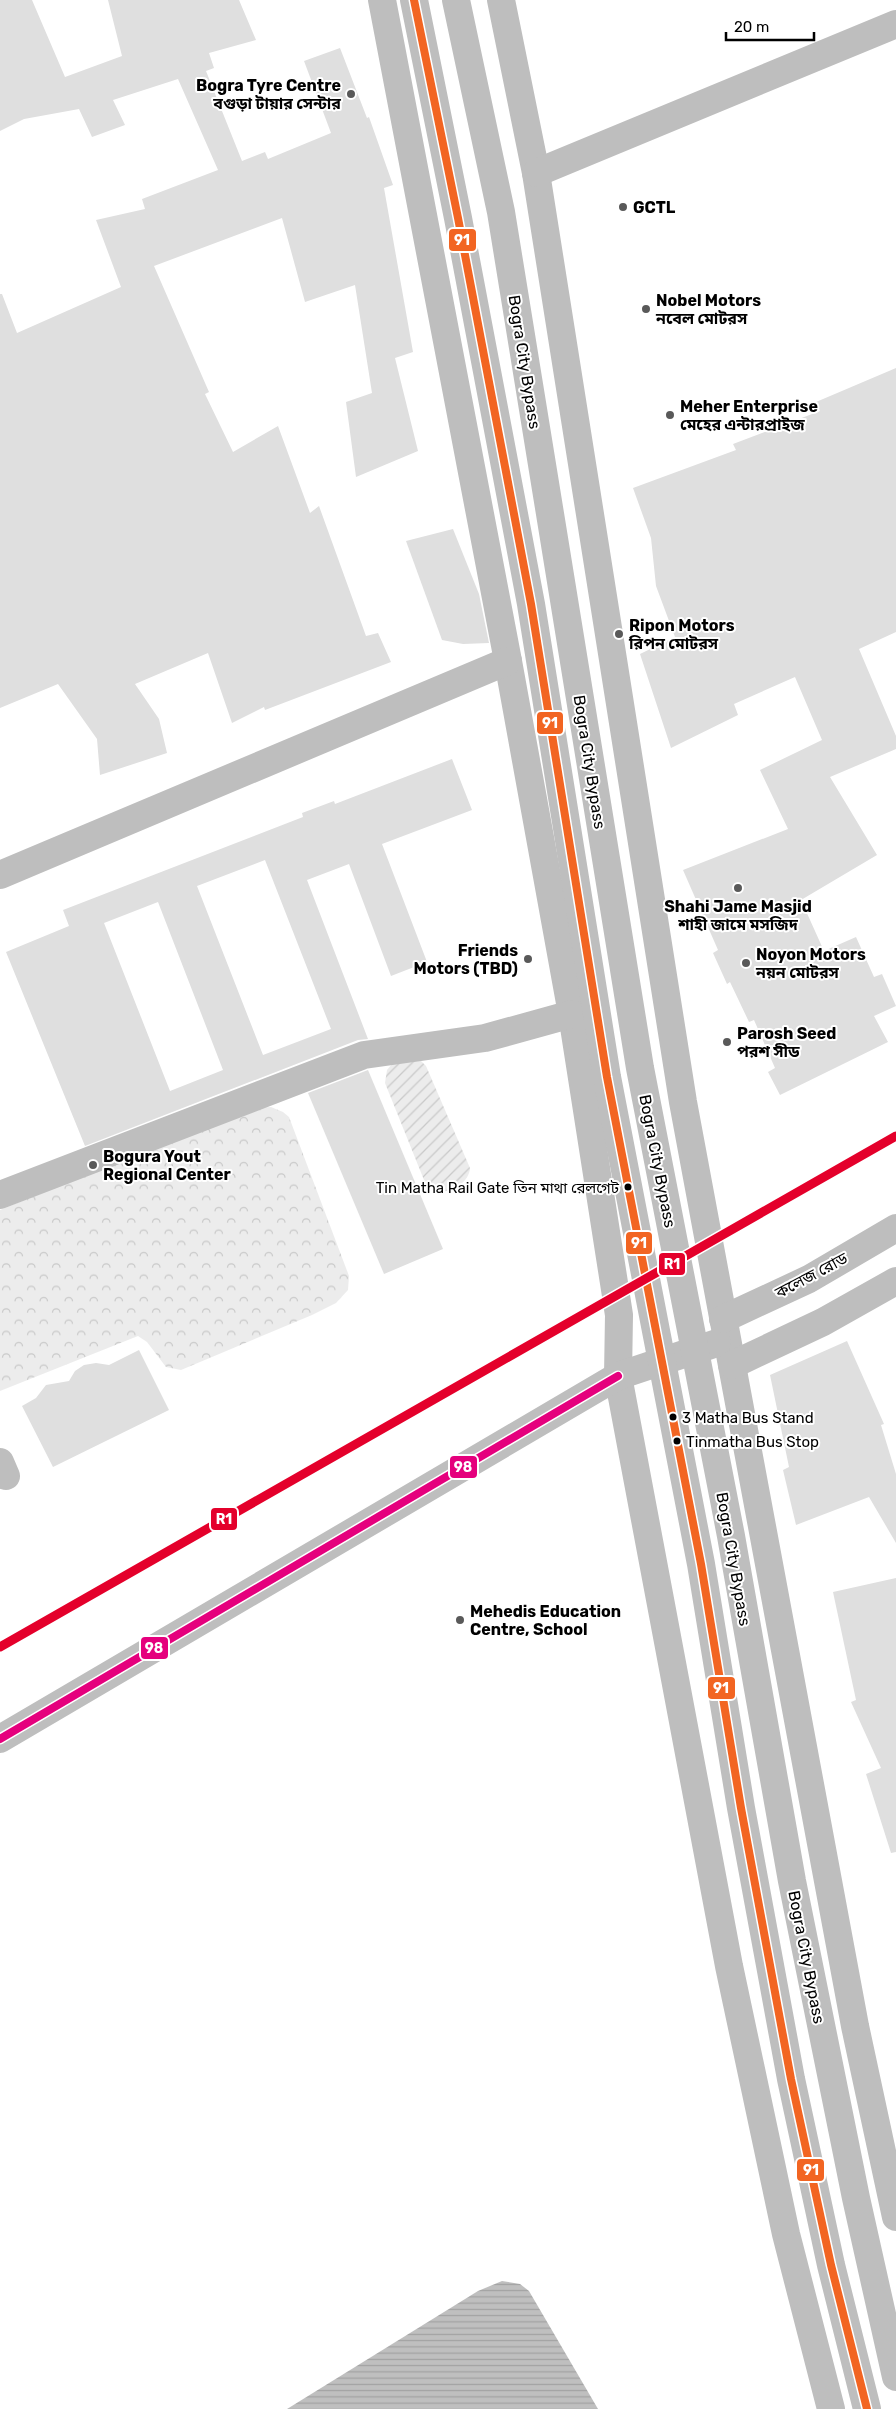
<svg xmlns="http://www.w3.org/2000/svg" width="896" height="2409" font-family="Rubik,'Noto Sans Bengali',sans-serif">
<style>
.park{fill:url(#park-crowns)}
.garden{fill:url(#garden-furrows)}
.water{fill:url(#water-rules)}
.building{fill:#dfdfdf;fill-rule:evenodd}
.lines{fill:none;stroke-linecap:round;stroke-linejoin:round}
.minor{stroke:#bebebe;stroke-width:28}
.highway{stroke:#bebebe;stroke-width:28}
.bus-1-casing{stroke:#fff;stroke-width:11}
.bus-2-casing{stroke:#fff;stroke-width:11}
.bus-1{stroke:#f26522;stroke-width:8}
.bus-2{stroke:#e5007d;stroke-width:8}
.rail-1-casing{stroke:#fff;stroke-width:12}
.rail-1{stroke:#e4002b;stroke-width:9}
.poi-dot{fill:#595959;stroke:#fff;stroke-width:2}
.bus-dot{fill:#000;stroke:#fff;stroke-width:2}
.labels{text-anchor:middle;stroke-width:4;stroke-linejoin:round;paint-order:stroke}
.bus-label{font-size:15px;fill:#000;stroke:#fff;text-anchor:start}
.poi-label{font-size:16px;font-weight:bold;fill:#000;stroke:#fff;text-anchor:start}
.street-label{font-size:16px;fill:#000;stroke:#fff}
.line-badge{stroke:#fff;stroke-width:2}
.badge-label{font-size:14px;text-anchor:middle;font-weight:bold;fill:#fff}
</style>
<defs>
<pattern id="park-crowns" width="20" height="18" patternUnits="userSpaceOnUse" patternTransform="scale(1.25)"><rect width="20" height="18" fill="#ececec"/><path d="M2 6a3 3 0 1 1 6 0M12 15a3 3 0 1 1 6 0" fill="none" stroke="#c9c9c9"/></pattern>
<pattern id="garden-furrows" width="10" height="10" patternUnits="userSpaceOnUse" patternTransform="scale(1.25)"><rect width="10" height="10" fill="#ececec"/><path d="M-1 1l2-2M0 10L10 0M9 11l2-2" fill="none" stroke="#c9c9c9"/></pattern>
<pattern id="water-rules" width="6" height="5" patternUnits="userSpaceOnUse" patternTransform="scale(1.25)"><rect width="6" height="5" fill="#bfbfbf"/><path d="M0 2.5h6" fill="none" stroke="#a2a2a2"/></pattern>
</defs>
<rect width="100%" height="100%" fill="#fff"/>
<!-- park -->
<polygon class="park" points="271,1107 283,1112 289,1117 349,1276 348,1290 336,1303 312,1315 181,1370 166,1367 147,1342 138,1336 0,1391 0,1210 254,1108"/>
<!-- garden -->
<path class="garden" d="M419,1059L426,1066L470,1168C469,1187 438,1200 426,1185L385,1083L387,1070L392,1064Z"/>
<!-- water -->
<polygon class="water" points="502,2281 520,2284 529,2291 598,2409 287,2409 478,2291"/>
<!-- building -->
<g class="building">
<polygon points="0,0 32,0 65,77 122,56 108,0 239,0 256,40 209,53 214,68 206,71 242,161 265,152 268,159 331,133 304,61 340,48 367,118 369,117 393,185 384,188 413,352 395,358 418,451 356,477 346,402 372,393 355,285 305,302 282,218 154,266 209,392 205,394 233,452 278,426 310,513 319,506 366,636 378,633 391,662 265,710 264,707 232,723 208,653 135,684 159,719 167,753 100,775 97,739 58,684 0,708 0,294 2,294 17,333 121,287 96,220 145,209 142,199 218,170 178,79 113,100 125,125 92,137 79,109 24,119 0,131"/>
<polygon points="896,368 896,632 859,649 896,736 896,749 830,777 877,855 801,900 824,951 856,937 874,977 882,974 896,1006 874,1016 888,1042 780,1095 768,1072 775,1068 754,1020 749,1022 730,982 727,984 713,953 718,950 683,870 788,829 760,770 822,740 795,677 734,704 738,715 671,748 640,654 675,637 656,586 651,538 633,488 736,450 733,444 820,411 816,402"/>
<polygon points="453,529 479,594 489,643 463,644 442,640 406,541"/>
<path d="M452,759L472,810L382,844L427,962L391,976L349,864L307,880L368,1039L358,1040L85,1146L6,952L69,926L63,910L303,817L302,813L334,801L335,804ZM265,860L331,1029L263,1055L197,886ZM158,902L223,1070L170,1091L104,923Z"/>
<polygon points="368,1070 443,1249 384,1274 308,1093"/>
<polygon points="847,1341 884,1424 881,1425 896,1474 896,1543 869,1497 796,1525 783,1470 789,1467 770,1375"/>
<polygon points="139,1350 169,1410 53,1467 22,1406 36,1398 46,1385 69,1381 75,1371 84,1365 96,1363 109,1365"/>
<polygon points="896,1578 896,1852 891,1853 866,1774 881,1768 851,1702 856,1700 833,1592"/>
</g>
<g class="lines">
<!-- minor -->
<g class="minor">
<polyline points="382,0 508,661 572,1014 619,1315 618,1376 729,1966 786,2234 831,2409"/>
<polyline points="501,0 536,173 683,1102 855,2026 896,2217"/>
<polyline points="536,173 896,24"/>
<polyline points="0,875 508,661"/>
<polyline points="0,1195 364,1055 485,1038 572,1014"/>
<polyline points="0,1462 6,1476"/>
<polyline points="0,1739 618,1376 717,1343"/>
</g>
<!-- highway -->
<g class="highway">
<polyline points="414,0 458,218 531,604 607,1077 701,1564 741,1808 791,2079 831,2265 867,2409"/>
<polyline points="456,0 501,212 640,1068 731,1536 792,1881 856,2198 896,2377"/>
<polyline points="723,1319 809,1279 896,1228"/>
<polyline points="732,1365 823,1322 896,1281"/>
</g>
<defs>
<polyline id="bus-1" points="414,0 458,218 531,604 607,1077 701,1564 741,1808 791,2079 831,2265 867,2409"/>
<polyline id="bus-2" points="0,1739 618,1376"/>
</defs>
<!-- bus-1 casing -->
<use href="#bus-1" class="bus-1-casing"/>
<!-- bus-2 casing -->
<use href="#bus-2" class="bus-2-casing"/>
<!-- bus-1 -->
<use href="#bus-1" class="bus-1"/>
<!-- bus-2 -->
<use href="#bus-2" class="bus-2"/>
<defs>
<polyline id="rail-1" points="0,1647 896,1136"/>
</defs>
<!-- rail-1 casing -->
<use href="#rail-1" class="rail-1-casing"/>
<!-- rail-1 -->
<use href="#rail-1" class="rail-1"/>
</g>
<!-- markers -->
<g class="poi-dot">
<circle cx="351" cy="94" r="5"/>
<circle cx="623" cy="207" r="5"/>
<circle cx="646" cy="309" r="5"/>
<circle cx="670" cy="415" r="5"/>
<circle cx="619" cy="634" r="5"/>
<circle cx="738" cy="888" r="5"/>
<circle cx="528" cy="959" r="5"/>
<circle cx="746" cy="963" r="5"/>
<circle cx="727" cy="1042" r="5"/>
<circle cx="93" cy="1165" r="5"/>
<circle cx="460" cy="1620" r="5"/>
</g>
<g class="bus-dot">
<circle cx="628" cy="1187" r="4.5"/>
<circle cx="673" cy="1417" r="4.5"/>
<circle cx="677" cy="1441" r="4.5"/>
</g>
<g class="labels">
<!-- bus labels -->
<g class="bus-label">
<text x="619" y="1193" text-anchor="end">Tin Matha Rail Gate তিন মাথা রেলগেট</text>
<text x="682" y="1423">3 Matha Bus Stand</text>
<text x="686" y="1447">Tinmatha Bus Stop</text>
</g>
<!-- poi labels -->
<g class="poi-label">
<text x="341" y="91" text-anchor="end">Bogra Tyre Centre<tspan x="341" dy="18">বগুড়া টায়ার সেন্টার</tspan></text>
<text x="633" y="213">GCTL</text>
<text x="656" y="306">Nobel Motors<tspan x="656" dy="18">নবেল মোটরস</tspan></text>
<text x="680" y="412">Meher Enterprise<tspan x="680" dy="18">মেহের এন্টারপ্রাইজ</tspan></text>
<text x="629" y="631">Ripon Motors<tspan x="629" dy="18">রিপন মোটরস</tspan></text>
<text x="738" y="912" text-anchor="middle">Shahi Jame Masjid<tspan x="738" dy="18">শাহী জামে মসজিদ</tspan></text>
<text x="518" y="956" text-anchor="end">Friends<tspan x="518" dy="18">Motors (TBD)</tspan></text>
<text x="756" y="960">Noyon Motors<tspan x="756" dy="18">নয়ন মোটরস</tspan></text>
<text x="737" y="1039">Parosh Seed<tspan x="737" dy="18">পরশ সীড</tspan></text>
<text x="103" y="1162">Bogura Yout<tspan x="103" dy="18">Regional Center</tspan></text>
<text x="470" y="1617">Mehedis Education<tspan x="470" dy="18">Centre, School</tspan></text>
</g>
<!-- street labels -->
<g class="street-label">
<text transform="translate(525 362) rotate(81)" y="6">Bogra City Bypass</text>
<text transform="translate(590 762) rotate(81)" y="6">Bogra City Bypass</text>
<text transform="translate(658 1161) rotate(79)" y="6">Bogra City Bypass</text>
<text transform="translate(811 1275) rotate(-28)" y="6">কলেজ রোড</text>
<text transform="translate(734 1559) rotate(80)" y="6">Bogra City Bypass</text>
<text transform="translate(807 1957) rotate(79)" y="6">Bogra City Bypass</text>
</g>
</g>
<g class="line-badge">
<rect x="448" y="228" width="29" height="24" rx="5" fill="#f26522"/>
<rect x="536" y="711" width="28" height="24" rx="5" fill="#f26522"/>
<rect x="625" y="1231" width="28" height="24" rx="5" fill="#f26522"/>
<rect x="658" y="1252" width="28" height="24" rx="5" fill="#e4002b"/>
<rect x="449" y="1455" width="29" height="24" rx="5" fill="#e5007d"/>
<rect x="210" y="1507" width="28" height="24" rx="5" fill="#e4002b"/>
<rect x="140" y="1636" width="29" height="24" rx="5" fill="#e5007d"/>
<rect x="707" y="1676" width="29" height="24" rx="5" fill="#f26522"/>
<rect x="796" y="2158" width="29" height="24" rx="5" fill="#f26522"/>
</g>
<g class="badge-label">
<text x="462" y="245">91</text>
<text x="550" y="728">91</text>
<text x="639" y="1248">91</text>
<text x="672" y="1269">R1</text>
<text x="463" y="1472">98</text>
<text x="224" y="1524">R1</text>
<text x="154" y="1653">98</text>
<text x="721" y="1693">91</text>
<text x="811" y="2175">91</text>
</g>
<!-- scale -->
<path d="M726 32v8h88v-8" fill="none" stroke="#000000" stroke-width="2.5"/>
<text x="734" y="32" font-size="15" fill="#000000" stroke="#ffffff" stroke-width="4" paint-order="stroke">20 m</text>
</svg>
